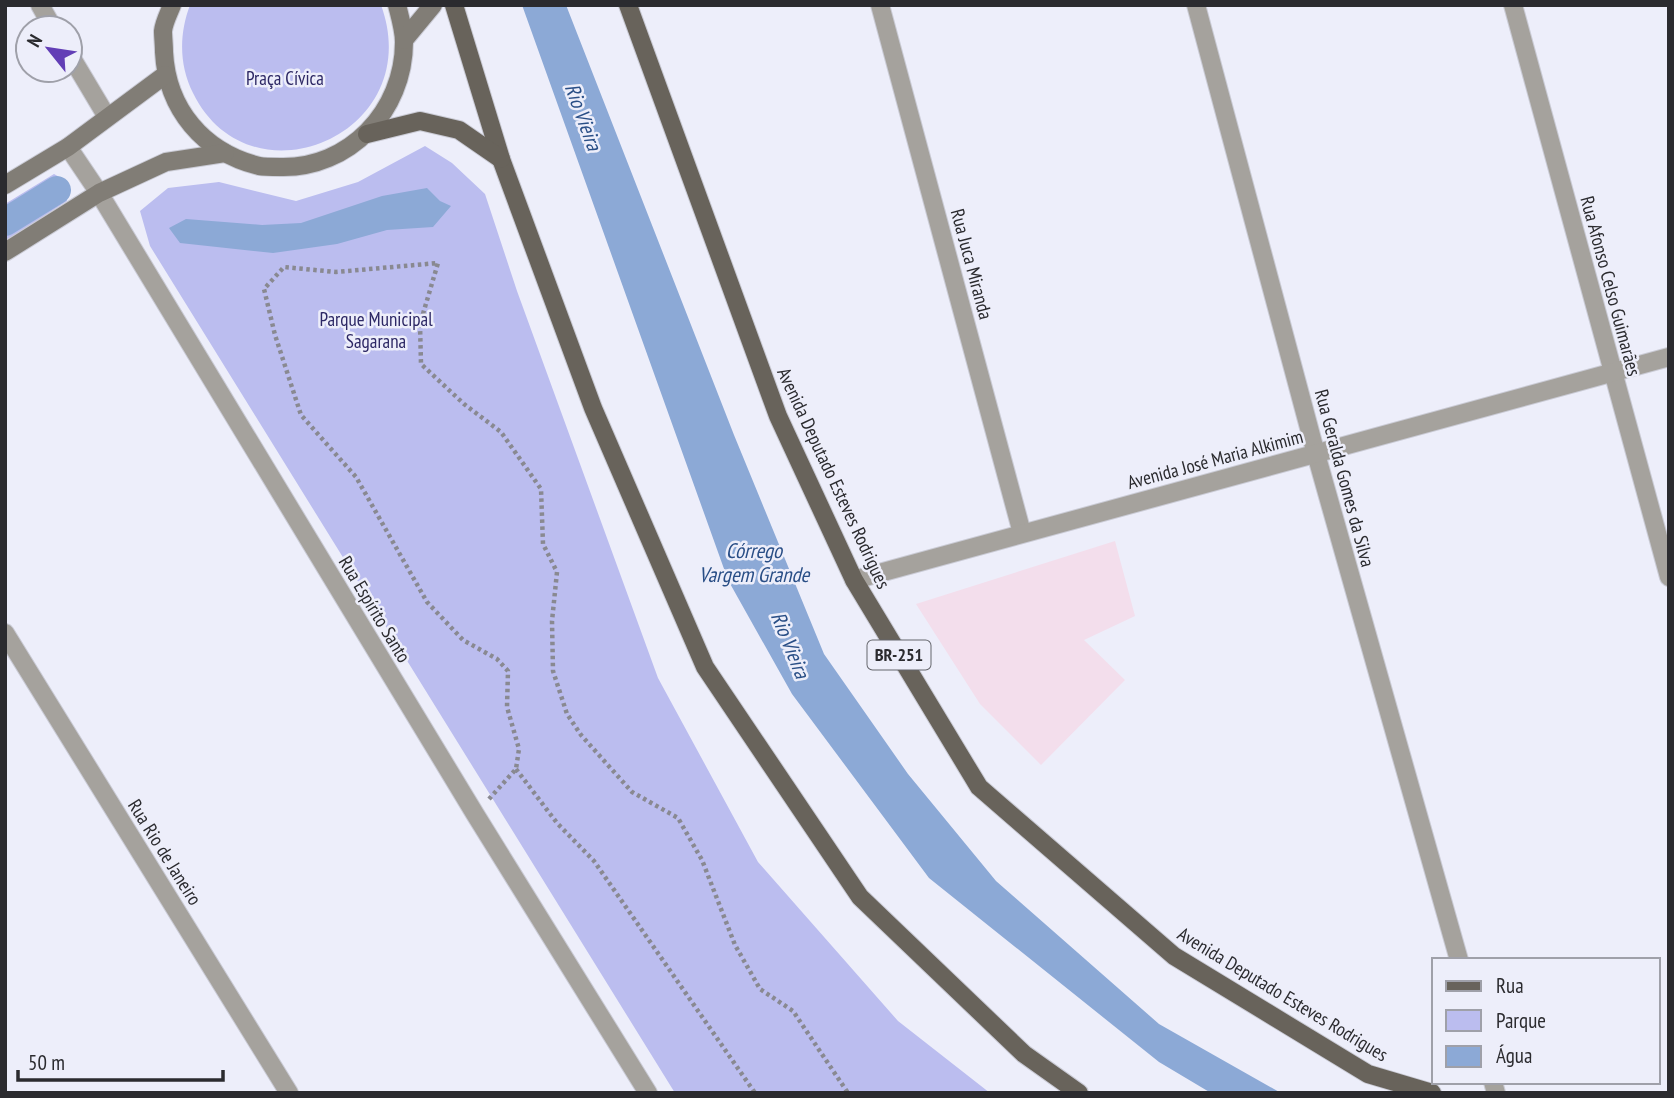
<svg xmlns="http://www.w3.org/2000/svg" width="1674" height="1098" font-family="'PT Sans Narrow',sans-serif">
<style>
.education{fill:#f3deec}
.green{fill:#bbbdef}
.water{fill:#8ca9d6}
.lines{fill:none;stroke-linecap:round;stroke-linejoin:round}
.canal{stroke:#8ca9d6;stroke-width:28}
.street-casing{stroke:#cacbd5;stroke-width:20}
.secondary-casing{stroke:#cacbd5;stroke-width:20}
.primary-casing{stroke:#cacbd5;stroke-width:20}
.path{stroke:#898991;stroke-width:4.5;stroke-dasharray:3.5 3.5;stroke-linecap:butt}
.street{stroke:#a5a29d;stroke-width:18}
.secondary{stroke:#817d76;stroke-width:18}
.primary{stroke:#68635b;stroke-width:18}
.labels{text-anchor:middle;stroke-width:5;stroke-linejoin:round;paint-order:stroke}
.shield{fill:#edeefa;stroke:#65666c;stroke-width:2}
.shield-label{font-size:18px;font-weight:bold;fill:#2b2b2f}
.park-label{font-size:19px;fill:#2d2865;stroke:#edeefa}
.street-label{font-size:19px;fill:#2b2b2f;stroke:#edeefa}
.water-label{font-size:21px;font-style:italic;fill:#294e86;stroke:#edeefa}
</style>
<rect width="100%" height="100%" fill="#edeefa"/>
<!-- education -->
<polygon class="education" points="1115,541 1135,616 1084,640 1125,680 1041,765 980,704 916,604"/>
<!-- green -->
<g class="green">
<path d="M190,5H381C428,134 250,209 193,93C179,65 179,34 190,5Z"/>
<polygon points="425,146 452,163 485,194 517,291 658,678 758,862 898,1021 990,1093 675,1093 150,246 140,211 168,188 219,182 296,201 358,182"/>
<polygon points="54,174 68,182 67,201 5,242 5,204"/>
</g>
<!-- water -->
<g class="water">
<polygon points="522,5 566,5 734,435 824,654 908,774 996,881 1159,1024 1281,1093 1211,1093 1159,1062 929,878 792,694 728,580"/>
<polygon points="427,188 440,201 451,206 433,227 387,230 337,244 273,253 180,243 169,228 186,219 262,225 301,223 382,196"/>
</g>
<g class="lines">
<!-- canal -->
<polyline class="canal" points="5,222 57,190"/>
<defs>
<g id="street">
<polyline points="40,5 53,28"/>
<polyline points="880,5 1022,533"/>
<polyline points="1196,5 1316,454 1459,960"/>
<polyline points="1513,5 1669,577"/>
<polyline points="70,55 107,117"/>
<polyline points="68,147 99,193 475,814 648,1093"/>
<polyline points="854,580 1669,357"/>
<polyline points="5,633 289,1093"/>
<polyline points="1493,1082 1496,1093"/>
</g>
<g id="secondary">
<path d="M172,5C169,13 164,22 163,31C163,37 164,45 164,52C167,109 203,152 259,166C265,167 273,167 280,167C349,169 404,111 404,42C404,30 400,17 397,5"/>
<polyline points="404,40 433,5"/>
<polyline points="5,185 68,147 165,75"/>
<polyline points="5,252 99,193 166,162 225,153"/>
</g>
<g id="primary">
<polyline points="454,5 501,159 593,408 705,667 860,897 1024,1054 1079,1093"/>
<polyline points="628,5 778,416 854,580 979,787 1174,956 1368,1074 1432,1093"/>
<polyline points="367,134 420,121 459,130 501,159"/>
</g>
</defs>
<!-- street casing -->
<use href="#street" class="street-casing"/>
<!-- secondary casing -->
<use href="#secondary" class="secondary-casing"/>
<!-- primary casing -->
<use href="#primary" class="primary-casing"/>
<!-- path -->
<g class="path">
<polyline points="516,769 557,823 594,861 755,1093"/>
<polyline points="489,799 516,769 519,749 507,707 508,671 497,659 463,640 427,602 356,477 301,415 275,335 264,289 284,267 336,272 438,263 420,324 421,364 464,404 501,432 541,489 543,544 557,572 552,621 553,671 567,714 581,735 632,792 678,818 702,860 735,945 760,989 793,1011 848,1093"/>
</g>
<!-- street -->
<use href="#street" class="street"/>
<!-- secondary -->
<use href="#secondary" class="secondary"/>
<!-- primary -->
<use href="#primary" class="primary"/>
</g>
<g class="labels">
<!-- shield labels -->
<rect class="shield" x="867.5" y="640.5" width="63" height="29" rx="5"/>
<g class="shield-label">
<text x="899" y="661">BR-251</text>
</g>
<!-- park labels -->
<g class="park-label">
<text x="285" y="85">Praça Cívica</text>
<text x="376" y="326">Parque Municipal<tspan x="376" dy="22">Sagarana</tspan></text>
</g>
<!-- street labels -->
<g class="street-label">
<text transform="translate(972 264) rotate(75)" y="7">Rua Juca Miranda</text>
<text transform="translate(1611 286) rotate(75)" y="7">Rua Afonso Celso Guimarães</text>
<text transform="translate(1215 459) rotate(-15)" y="7">Avenida José Maria Alkimim</text>
<text transform="translate(834 478) rotate(65)" y="7">Avenida Deputado Esteves Rodrigues</text>
<text transform="translate(1345 478) rotate(75)" y="7">Rua Geralda Gomes da Silva</text>
<text transform="translate(375 609) rotate(59)" y="7">Rua Espírito Santo</text>
<text transform="translate(165 852) rotate(58)" y="7">Rua Rio de Janeiro</text>
<text transform="translate(1283 994) rotate(31)" y="7">Avenida Deputado Esteves Rodrigues</text>
</g>
<!-- water labels -->
<g class="water-label">
<text transform="translate(583 117) rotate(70)" y="7">Rio Vieira</text>
<text x="754" y="558">Córrego<tspan x="754" dy="24">Vargem Grande</tspan></text>
<text transform="translate(790 645) rotate(68)" y="7">Rio Vieira</text>
</g>
</g>
<!-- border -->
<rect width="1674" height="1098" fill="none" stroke="#2b2b2f" stroke-width="14"/>
<!-- legend -->
<rect x="1432" y="958" width="228" height="126" fill="#edeefa" stroke="#9fa0a9" stroke-width="2"/>
<rect x="1446" y="981" width="35" height="10" fill="#68635b" stroke="#9fa0a9" stroke-width="2"/>
<text x="1496" y="993" font-size="21" fill="#2b2b2f">Rua</text>
<rect x="1446" y="1010" width="35" height="21" fill="#bbbdef" stroke="#9fa0a9" stroke-width="2"/>
<text x="1496" y="1028" font-size="21" fill="#2b2b2f">Parque</text>
<rect x="1446" y="1046" width="35" height="21" fill="#8ca9d6" stroke="#9fa0a9" stroke-width="2"/>
<text x="1496" y="1063" font-size="21" fill="#2b2b2f">Água</text>
<!-- north arrow -->
<g transform="translate(49 49) rotate(300)"><circle r="33" fill="#edeefa" stroke="#9fa0a9" stroke-width="2"/>
<path d="M0-5L12 26L0 18L-12 26Z" fill="#623eb6"/>
<text y="-10" font-size="19" font-weight="bold" text-anchor="middle" fill="#2b2b2f">N</text>
</g>
<!-- scale -->
<path d="M18 1070v10h205v-10" fill="none" stroke="#2b2b2f" stroke-width="3.5"/>
<text x="28" y="1070" font-size="21" fill="#2b2b2f" stroke="#edeefa" stroke-width="5" paint-order="stroke">50 m</text>
</svg>
